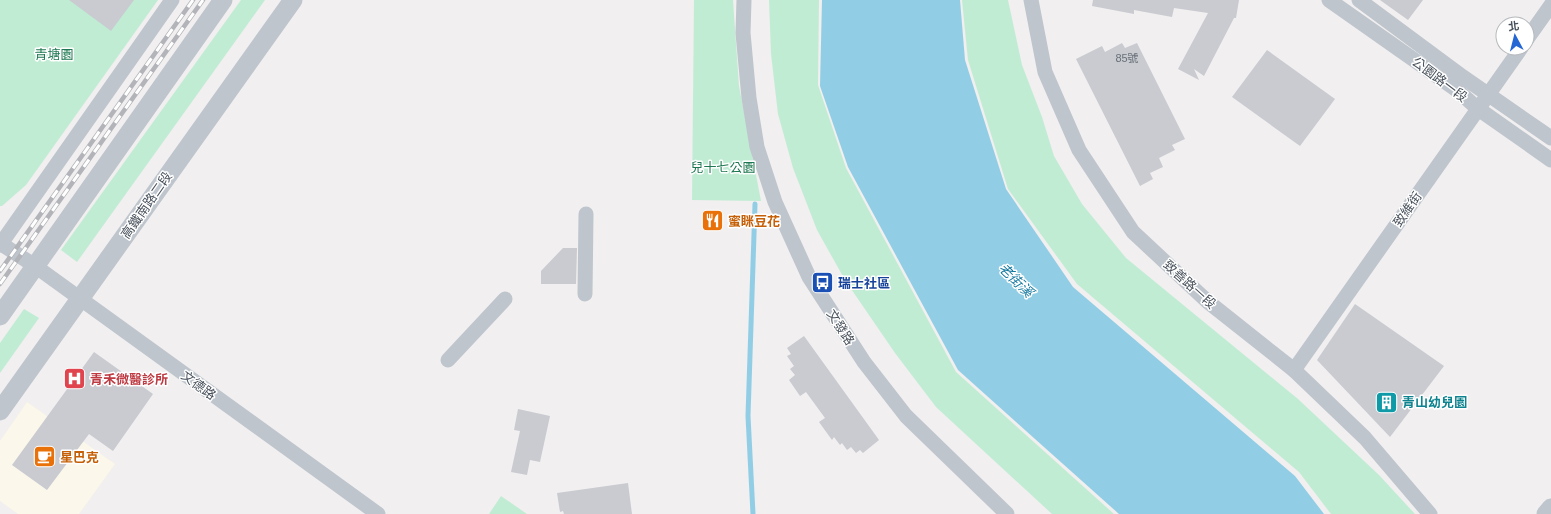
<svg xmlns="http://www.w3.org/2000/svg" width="1551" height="514" font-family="Helvetica,'Noto Sans TC',sans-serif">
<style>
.commercial{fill:#fbf7ea}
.green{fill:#c1ecd4}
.water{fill:#91cee6}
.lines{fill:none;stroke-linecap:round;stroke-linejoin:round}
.stream{stroke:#91cee6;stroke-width:5}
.building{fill:#c9cbd1}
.minor{stroke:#bec5cd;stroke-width:15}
.tertiary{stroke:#bec5cd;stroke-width:19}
.rail-casing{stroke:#b2b4b9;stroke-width:4.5}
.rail{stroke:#fff;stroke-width:3;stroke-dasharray:9;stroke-linecap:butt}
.labels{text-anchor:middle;stroke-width:3;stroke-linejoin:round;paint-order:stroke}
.number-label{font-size:11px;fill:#687078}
.park-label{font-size:13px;fill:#1d7851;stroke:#fff}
.street-label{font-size:13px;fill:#48515b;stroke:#fff}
.food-label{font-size:13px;font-weight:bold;fill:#c56008;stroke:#fff;text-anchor:start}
.transit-label{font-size:13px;font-weight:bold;fill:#164399;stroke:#fff;text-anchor:start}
.health-label{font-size:13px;font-weight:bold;fill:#be3a42;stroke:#fff;text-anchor:start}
.culture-label{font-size:13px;font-weight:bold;fill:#0d838f;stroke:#fff;text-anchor:start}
.water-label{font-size:14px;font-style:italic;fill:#167aa1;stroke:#fff}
</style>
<rect width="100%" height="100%" fill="#f1efef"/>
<!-- commercial -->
<polygon class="commercial" points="27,402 115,464 79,514 18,514 0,501 0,441"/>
<!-- green -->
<g class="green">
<polygon points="0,0 158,0 26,185 2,206 0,206"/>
<polygon points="241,0 265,0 77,262 61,250"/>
<polygon points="694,0 733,0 739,86 761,201 692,200"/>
<polygon points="769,0 819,0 818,85 846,168 956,372 1114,514 1052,514 936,407 895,353 845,280 817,230 793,168 778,114 771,54"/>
<polygon points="962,0 1008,0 1022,65 1042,117 1054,156 1082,204 1126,258 1298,399 1379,475 1415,514 1331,514 1299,472 1077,284 1008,189 968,60"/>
<polygon points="24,309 39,318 0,373 0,343"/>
<polygon points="501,496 527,514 489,514"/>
</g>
<!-- water -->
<polygon class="water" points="822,0 960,0 965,60 1006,189 1073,287 1295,476 1324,514 1119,514 958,370 848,167 820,86"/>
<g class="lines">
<!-- stream -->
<polyline class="stream" points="753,514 748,416 755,204"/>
</g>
<!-- building -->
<g class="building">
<polygon points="69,0 134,0 111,31"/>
<polygon points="1093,0 1239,0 1236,18 1234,18 1204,76 1194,69 1199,80 1178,69 1208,13 1174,8 1172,17 1134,10 1134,14 1092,6"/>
<polygon points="1380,0 1423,0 1408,20"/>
<polygon points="1122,43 1125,48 1137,43 1185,139 1172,145 1175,150 1159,158 1163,167 1150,173 1153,179 1140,186 1076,59 1102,46 1105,52"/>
<polygon points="1267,50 1335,99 1300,146 1232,97"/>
<polygon points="563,248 577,248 576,284 541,284 541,271"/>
<polygon points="1355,304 1444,366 1390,437 1317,360"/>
<polygon points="804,336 879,440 863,453 860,450 856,453 851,447 847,450 842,443 840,445 834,437 832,440 819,422 825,418 806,392 800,396 789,380 795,375 790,369 794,366 787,356 791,354 787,348"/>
<polygon points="94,352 153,394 113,451 89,434 47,490 12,465"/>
<polygon points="518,409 550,416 540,462 530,460 527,475 511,472 520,431 514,430"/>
<polygon points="628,483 632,514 564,514 563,511 560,512 557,493"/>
</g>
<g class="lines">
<!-- minor -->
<g class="minor">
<polyline points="744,0 743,33 749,98 757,147 775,202 809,277 864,362 906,416 1007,514"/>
<polyline points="1031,0 1045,72 1079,150 1133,232 1207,301 1294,370 1365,438 1430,514"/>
<polyline points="1329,0 1457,90 1477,108 1551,160"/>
<polyline points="1359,0 1463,77 1551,138"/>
<polyline points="1527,39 1551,5"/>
<polyline points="0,243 35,266 378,514"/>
<polyline points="0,245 172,0"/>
<polyline points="585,294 586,214"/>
<polyline points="448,360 505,299"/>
<polyline points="1294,370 1521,48"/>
</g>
<!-- tertiary -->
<g class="tertiary">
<polyline points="0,316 223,0"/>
<polyline points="0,411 293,0"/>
<polyline points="1546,514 1551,508"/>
</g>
<defs>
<g id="rail">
<polyline points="0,271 193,0"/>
<polyline points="0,284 203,0"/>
</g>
</defs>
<!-- rail casing -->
<use href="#rail" class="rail-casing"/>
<!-- rail -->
<use href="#rail" class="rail"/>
</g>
<!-- icons -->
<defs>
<symbol id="restaurant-square" viewBox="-11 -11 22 22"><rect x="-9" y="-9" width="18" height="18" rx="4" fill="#e8710a" stroke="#fff"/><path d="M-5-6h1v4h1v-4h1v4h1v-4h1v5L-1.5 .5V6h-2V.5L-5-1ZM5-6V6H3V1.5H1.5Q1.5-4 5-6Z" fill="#fff"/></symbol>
<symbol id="bus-square" viewBox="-11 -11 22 22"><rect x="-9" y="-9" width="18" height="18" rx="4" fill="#1a4fb4" stroke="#fff"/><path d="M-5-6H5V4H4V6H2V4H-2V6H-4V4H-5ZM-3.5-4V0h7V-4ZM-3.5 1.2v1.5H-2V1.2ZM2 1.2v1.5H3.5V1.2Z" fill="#fff"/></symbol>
<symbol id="hospital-square" viewBox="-11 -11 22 22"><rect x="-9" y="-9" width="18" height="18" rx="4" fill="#e0444e" stroke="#fff"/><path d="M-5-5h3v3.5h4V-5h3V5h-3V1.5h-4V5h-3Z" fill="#fff"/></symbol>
<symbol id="building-square" viewBox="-11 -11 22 22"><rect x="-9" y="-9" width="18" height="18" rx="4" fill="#0f9aa8" stroke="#fff"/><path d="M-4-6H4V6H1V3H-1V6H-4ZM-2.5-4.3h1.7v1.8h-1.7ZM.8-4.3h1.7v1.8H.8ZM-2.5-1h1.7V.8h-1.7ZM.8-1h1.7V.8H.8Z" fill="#fff"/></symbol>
<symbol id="cafe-square" viewBox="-11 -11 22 22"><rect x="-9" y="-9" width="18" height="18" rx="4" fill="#e8710a" stroke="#fff"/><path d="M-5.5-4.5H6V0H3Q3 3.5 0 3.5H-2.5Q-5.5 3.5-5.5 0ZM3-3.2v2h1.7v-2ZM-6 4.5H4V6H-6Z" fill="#fff"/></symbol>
</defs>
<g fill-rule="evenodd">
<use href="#restaurant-square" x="700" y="208" width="25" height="25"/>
<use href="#bus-square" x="810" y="270" width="25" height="25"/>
<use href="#hospital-square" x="62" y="366" width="25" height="25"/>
<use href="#building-square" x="1374" y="390" width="25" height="25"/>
<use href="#cafe-square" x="32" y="444" width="25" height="25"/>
</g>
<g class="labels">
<!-- number labels -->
<g class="number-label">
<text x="1127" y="62">85號</text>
</g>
<!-- park labels -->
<g class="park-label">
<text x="54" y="59">青塘園</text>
<text x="723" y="172">兒十七公園</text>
</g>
<!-- street labels -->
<g class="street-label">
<text transform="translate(1440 79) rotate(37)" y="5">公園路一段</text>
<text transform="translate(146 205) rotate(-55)" y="5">高鐵南路二段</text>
<text transform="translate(1407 209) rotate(-55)" y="5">致維街</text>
<text transform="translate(1190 284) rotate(42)" y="5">致善路一段</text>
<text transform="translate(841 327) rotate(57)" y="5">文發路</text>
<text transform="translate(199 385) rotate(36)" y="5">文德路</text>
</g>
<!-- food labels -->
<g class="food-label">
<text x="728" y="226">蜜眯豆花</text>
<text x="60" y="462">星巴克</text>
</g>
<!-- transit labels -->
<g class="transit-label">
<text x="838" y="288">瑞士社區</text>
</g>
<!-- health labels -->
<g class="health-label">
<text x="90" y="384">青禾微醫診所</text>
</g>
<!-- culture labels -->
<g class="culture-label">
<text x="1402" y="407">青山幼兒園</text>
</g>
<!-- water labels -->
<g class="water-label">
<text transform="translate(1016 280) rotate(44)" y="5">老街溪</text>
</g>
</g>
<!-- north arrow -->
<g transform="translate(1515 36) rotate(353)"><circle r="19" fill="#ffffff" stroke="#b6b9bd"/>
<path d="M0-3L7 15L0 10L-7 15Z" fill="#2566d5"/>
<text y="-6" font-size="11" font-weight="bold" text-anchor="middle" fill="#48515b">北</text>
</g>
</svg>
